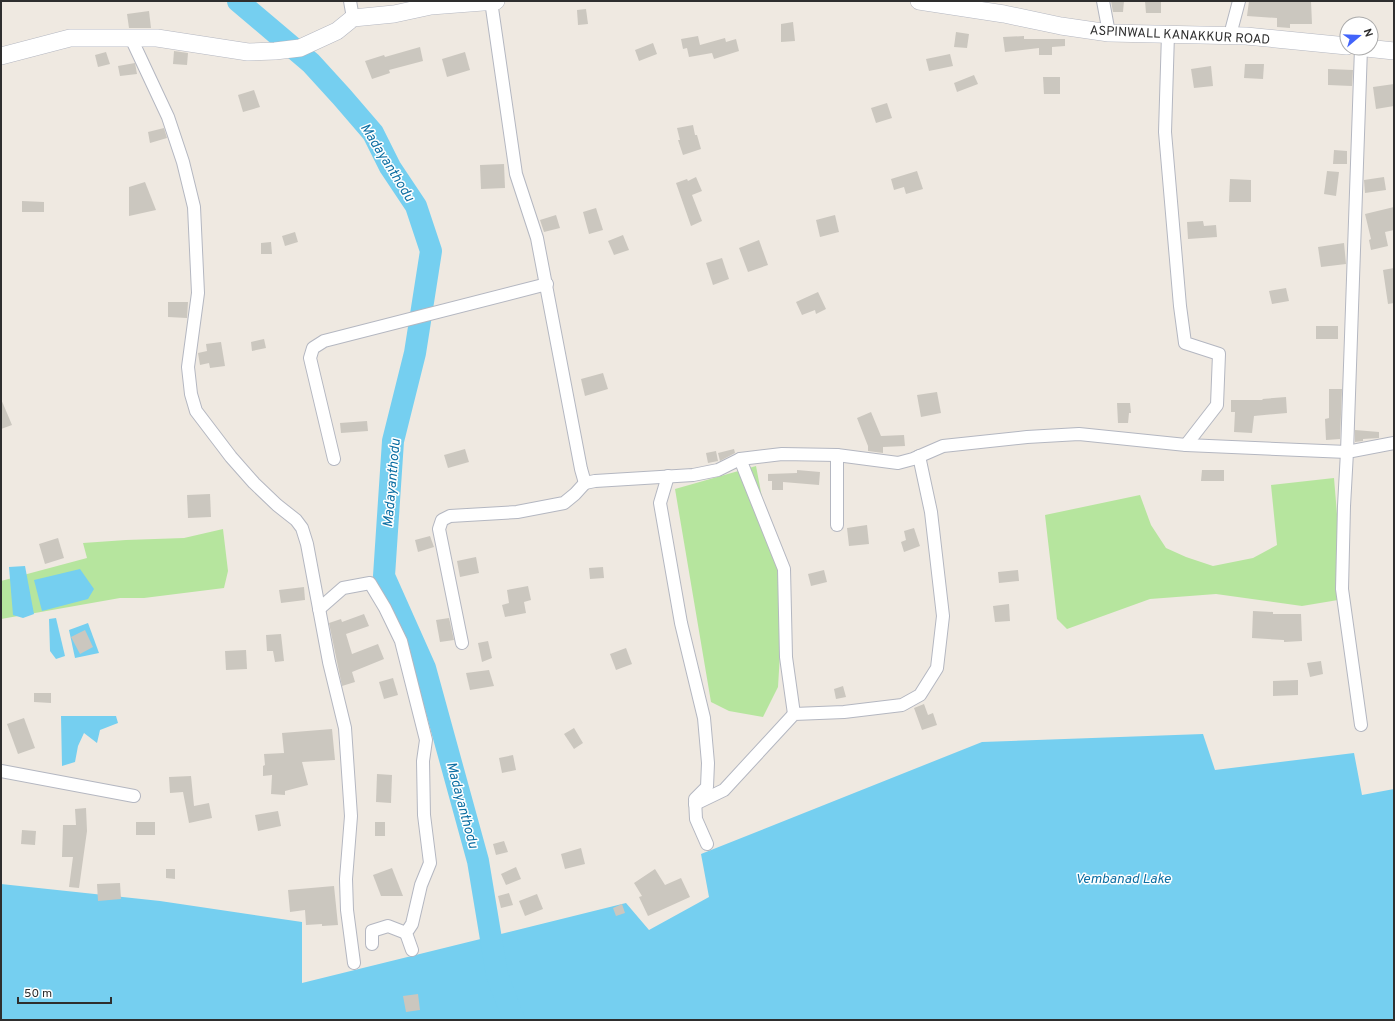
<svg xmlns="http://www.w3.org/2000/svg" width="1395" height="1021" font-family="Overpass,sans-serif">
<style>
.green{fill:#b6e59e}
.water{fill:#75cff0}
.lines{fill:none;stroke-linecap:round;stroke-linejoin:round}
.river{stroke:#75cff0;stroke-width:22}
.building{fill:#cbc7bf}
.minor-casing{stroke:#b4b7c1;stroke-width:14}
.secondary-casing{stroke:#b4b7c1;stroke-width:18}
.minor{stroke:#fff;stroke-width:12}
.secondary{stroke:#fff;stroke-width:17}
.labels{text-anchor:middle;stroke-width:3;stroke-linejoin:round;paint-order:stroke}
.street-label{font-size:13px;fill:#2e2e2e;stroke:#fff}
.water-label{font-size:14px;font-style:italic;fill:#0d6fa3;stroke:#fff}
</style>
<rect width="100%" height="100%" fill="#efe9e1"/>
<!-- green -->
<g class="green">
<polygon points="756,466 768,529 784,587 778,687 763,717 729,711 711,702 675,489"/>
<polygon points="1334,478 1344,599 1302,606 1216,594 1150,599 1067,629 1057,619 1045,515 1140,495 1151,525 1166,548 1186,557 1213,566 1253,558 1277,545 1271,485"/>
<polygon points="223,529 228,571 224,588 144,598 120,598 1,619 1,581 87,558 83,543 126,540 184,538"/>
</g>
<!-- water -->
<g class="water">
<polygon points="25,566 34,614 23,618 13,615 9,567"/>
<polygon points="80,569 94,589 88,599 42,611 34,580"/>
<polygon points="56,618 65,656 56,659 50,651 49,619"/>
<polygon points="88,623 99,653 75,658 69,630"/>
<polygon points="61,716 116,716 118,723 100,730 97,743 84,733 78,746 75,762 62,766"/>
<polygon points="1203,734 1215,770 1354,753 1362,795 1394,789 1394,1020 1,1020 1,884 160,901 302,922 302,983 626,903 649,930 709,897 701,854 982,742"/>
</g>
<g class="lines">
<!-- river -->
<polyline class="river" points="238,1 311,63 342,97 373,133 390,167 416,206 431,251 415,353 393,441 384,576 425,668 478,861 497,975 514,1020"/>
</g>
<!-- building -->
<g class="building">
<polygon points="1111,1 1124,1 1123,12 1113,12"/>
<polygon points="1145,1 1161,1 1161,13 1146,13"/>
<polygon points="1249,1 1311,1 1312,24 1290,24 1290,28 1277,27 1277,18 1247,16"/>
<polygon points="586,9 588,24 578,25 577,10"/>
<polygon points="149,11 151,28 129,28 127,14"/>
<polygon points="793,22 795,41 781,42 781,24"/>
<polygon points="956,32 969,34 967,48 954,47"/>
<polygon points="698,36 700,45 725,38 726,42 736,39 739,51 714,59 712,53 689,57 687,48 683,49 681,39"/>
<polygon points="1024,36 1024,39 1065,39 1065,46 1052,47 1052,55 1039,55 1039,48 1005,52 1003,37"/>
<polygon points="653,43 657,54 639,61 635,50"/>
<polygon points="420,47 423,61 389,70 390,73 372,79 365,61 384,55 385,57"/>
<polygon points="174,51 188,53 187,65 173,64"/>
<polygon points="106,52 110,64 98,67 95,55"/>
<polygon points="465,52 470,70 447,77 442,59"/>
<polygon points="950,54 953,66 929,71 926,59"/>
<polygon points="135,63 137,74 120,76 118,66"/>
<polygon points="1245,64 1264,64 1263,79 1244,78"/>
<polygon points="1211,66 1213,86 1194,88 1191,69"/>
<polygon points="1328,69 1353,70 1352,86 1328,85"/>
<polygon points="974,75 978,84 957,92 954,83"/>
<polygon points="1043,77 1060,77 1060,94 1044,94"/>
<polygon points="1394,84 1394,106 1376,109 1373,87"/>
<polygon points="254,90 260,107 243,112 238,95"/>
<polygon points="887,103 892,118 876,123 871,108"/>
<polygon points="693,125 695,135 697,135 701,149 683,155 678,140 680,140 677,128"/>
<polygon points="164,128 167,138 150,143 148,132"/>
<polygon points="1334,150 1347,151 1347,164 1333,164"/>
<polygon points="504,164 505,188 481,189 480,165"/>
<polygon points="917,171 923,189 906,194 904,187 894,190 891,179"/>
<polygon points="1327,171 1339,172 1336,196 1324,194"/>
<polygon points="696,177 702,191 692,195 702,221 691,226 676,183 687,179 688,181"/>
<polygon points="1384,177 1386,190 1365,193 1364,180"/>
<polygon points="1230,179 1251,180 1251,202 1229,202"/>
<polygon points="145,182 156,210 129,216 129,187"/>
<polygon points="22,201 44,202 44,212 22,212"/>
<polygon points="1394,207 1394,230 1385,232 1388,246 1371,250 1369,240 1371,239 1365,214"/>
<polygon points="596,208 603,230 589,234 583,212"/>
<polygon points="556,215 560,228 544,232 540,220"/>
<polygon points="835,215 839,232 820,237 816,220"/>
<polygon points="1203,221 1204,226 1216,225 1217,237 1188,239 1187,222"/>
<polygon points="295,232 298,242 285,246 282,236"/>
<polygon points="623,235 629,250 614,255 608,241"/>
<polygon points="759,240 768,265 748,272 739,248"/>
<polygon points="271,242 272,254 261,254 261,243"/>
<polygon points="1344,243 1346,264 1321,267 1318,247"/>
<polygon points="722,258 729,279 713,285 706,263"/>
<polygon points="1394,268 1394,303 1388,304 1383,270"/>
<polygon points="1286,288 1289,301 1272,304 1269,291"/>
<polygon points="818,292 826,309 816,314 815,310 802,315 796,302"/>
<polygon points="168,302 188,302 187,318 168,317"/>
<rect x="1316" y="326" width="22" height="13"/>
<polygon points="264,339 266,348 252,351 251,342"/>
<polygon points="221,342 225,366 210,368 209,363 200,365 198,353 207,351 206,344"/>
<polygon points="603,373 608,389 585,396 581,379"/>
<polygon points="1329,389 1342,389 1340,439 1326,440 1325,419 1329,418"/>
<polygon points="937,392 941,413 921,417 917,395"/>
<polygon points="1286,397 1287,413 1254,416 1252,433 1234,432 1235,412 1231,412 1231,400 1263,400 1262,399"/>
<polygon points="1,399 12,425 1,429"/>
<polygon points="1117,403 1130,403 1131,413 1129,413 1128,423 1118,423"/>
<polygon points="871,412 881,436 904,435 905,446 883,447 883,453 868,451 868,446 857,418"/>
<polygon points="367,421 368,431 341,433 340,423"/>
<polygon points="1355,430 1379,432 1379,438 1363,439 1363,441 1355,442"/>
<polygon points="465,449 469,462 448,468 444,455"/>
<polygon points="734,449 735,453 720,461 718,453"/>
<polygon points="716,451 718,461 708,463 706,453"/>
<polygon points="797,470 820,472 819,485 783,482 783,490 772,490 772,481 768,481 768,474 797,473"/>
<polygon points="1202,470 1224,470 1224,481 1201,481"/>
<polygon points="210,494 211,517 188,518 187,495"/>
<polygon points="867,525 869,544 849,546 847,528"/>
<polygon points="914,528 920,546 904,552 901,542 906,540 904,531"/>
<polygon points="430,536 434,547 418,552 415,540"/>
<polygon points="58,538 64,558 45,564 39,544"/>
<polygon points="476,557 479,573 460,577 457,561"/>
<polygon points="603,567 604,578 590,579 589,568"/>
<polygon points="824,570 827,582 811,586 808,574"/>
<polygon points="1018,570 1019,581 999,583 998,572"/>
<polygon points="528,586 531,600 524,602 526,613 505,617 502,605 509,603 507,590"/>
<polygon points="304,587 305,600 281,603 279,590"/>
<polygon points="1009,604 1010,621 995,622 993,606"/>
<polygon points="1253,611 1273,612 1273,614 1301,614 1302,641 1284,642 1284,640 1252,638"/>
<polygon points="364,614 369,626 346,634 352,654 378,644 384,659 352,672 355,682 342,686 329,623 341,619 342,622"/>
<polygon points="449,618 454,640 440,642 436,620"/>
<polygon points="85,630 93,647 80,654 71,637"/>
<polygon points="281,634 284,661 275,662 273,651 267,651 266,635"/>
<polygon points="488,641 492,658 482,662 478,643"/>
<polygon points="626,648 632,664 616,670 610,654"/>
<polygon points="246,650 247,669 226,670 225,651"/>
<polygon points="1321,661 1323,674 1310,677 1307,663"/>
<polygon points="489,670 494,686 470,690 466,673"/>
<polygon points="393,678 398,695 384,699 379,682"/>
<polygon points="1298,680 1298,695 1273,696 1273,681"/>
<polygon points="843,686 846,697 836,699 834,689"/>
<polygon points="34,693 51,693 51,703 34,702"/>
<polygon points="924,704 928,715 933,713 937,725 922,730 914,708"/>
<polygon points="24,718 35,748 18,754 7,724"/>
<polygon points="574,728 583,743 574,749 564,734"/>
<polygon points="332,729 335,760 302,762 308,785 285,791 285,795 271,794 272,775 263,776 263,766 265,765 264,754 284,753 282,733"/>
<polygon points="513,755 516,770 502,773 499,758"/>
<polygon points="377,774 392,775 391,803 376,802"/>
<polygon points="191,776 194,806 209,803 212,818 189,823 183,792 170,793 169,777"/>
<polygon points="86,808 87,831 79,888 69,887 73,857 62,857 63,825 76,825 75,809"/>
<polygon points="278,811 281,826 258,831 255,815"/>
<rect x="136" y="822" width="19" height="13"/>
<rect x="375" y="822" width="10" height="14"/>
<polygon points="22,830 36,831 35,845 21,844"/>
<polygon points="504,841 508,852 496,855 493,844"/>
<polygon points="581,848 585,864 565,869 561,854"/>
<polygon points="516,867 521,879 506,885 501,874"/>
<polygon points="392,868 403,896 381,896 373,875"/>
<polygon points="166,869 175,869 175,879 166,878"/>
<polygon points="655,869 665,885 681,878 690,897 648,916 639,897 642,896 634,883"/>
<polygon points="120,883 121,899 98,901 97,884"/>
<polygon points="334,886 338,925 322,926 322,924 306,925 305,910 290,912 288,890"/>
<polygon points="509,893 513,905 501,908 498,896"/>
<polygon points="537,894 543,909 525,916 519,901"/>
<polygon points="622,904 625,913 616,916 613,908"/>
<polygon points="418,994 420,1010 406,1012 403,996"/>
</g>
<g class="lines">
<defs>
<g id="minor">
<polyline points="350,1 353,18"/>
<polyline points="491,1 516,174 537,238 581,469 585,483 595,481 693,475 718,470 740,459 782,454 837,455 898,463 913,459 943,446 1027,437 1079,434 1186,445 1347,452 1361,48"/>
<polyline points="1103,1 1109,33"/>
<polyline points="1168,34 1165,132 1180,306 1185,343 1219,354 1217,405 1186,445"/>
<polyline points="1230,35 1239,1"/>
<polyline points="131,38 168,117 183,162 194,207 198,293 188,367 191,394 196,411 231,457 254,483 277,505 296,520 302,528 307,544 329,662 345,728 351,816 346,879 347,910 354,963"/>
<polyline points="837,455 837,525"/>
<polyline points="334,459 310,358 313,348 324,341 547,284"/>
<polyline points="740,459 784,569 786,657 794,714"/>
<polyline points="668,476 660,503 681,623 704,718 708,763 707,787 695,799 696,819 707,844"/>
<polyline points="319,609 343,588 370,583 385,608 401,641 426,740 423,761 424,815 430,863 421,885 412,924 406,933 412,950"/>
<polyline points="462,643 439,529 442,520 450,516 517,512 564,503 575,494 585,483"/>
<polyline points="1361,725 1342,589 1344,506 1347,452 1394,443"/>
<polyline points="1,771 134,796"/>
<polyline points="695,804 724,790 794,714 844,712 902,705 920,695 937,668 943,616 931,512 919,456"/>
<polyline points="372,944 372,931 388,926 406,933"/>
</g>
<g id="secondary">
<polyline points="919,1 1004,14 1061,26 1109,33 1246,36 1347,46"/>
<polyline points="1366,48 1394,51"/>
<polyline points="1,56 70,38 157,38 248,52 275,51 300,48 337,31 353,18 394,14 431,6 496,1"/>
</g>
</defs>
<!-- minor casing -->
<use href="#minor" class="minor-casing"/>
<!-- secondary casing -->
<use href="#secondary" class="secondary-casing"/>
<!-- minor -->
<use href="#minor" class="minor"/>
<!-- secondary -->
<use href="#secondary" class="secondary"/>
</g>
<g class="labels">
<!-- street labels -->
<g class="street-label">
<text transform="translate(1180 34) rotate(3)" y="5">ASPINWALL KANAKKUR ROAD</text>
</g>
<!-- water labels -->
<g class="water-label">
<text transform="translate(388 162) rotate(58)" y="5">Madayanthodu</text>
<text transform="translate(391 483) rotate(-85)" y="5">Madayanthodu</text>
<text transform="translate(463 805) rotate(75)" y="5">Madayanthodu</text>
<text x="1123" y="883">Vembanad Lake</text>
</g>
</g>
<!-- border -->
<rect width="1395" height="1021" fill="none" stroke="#2e2e2e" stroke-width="4"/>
<!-- north arrow -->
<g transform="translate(1359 36) rotate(71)"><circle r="19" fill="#ffffff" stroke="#ababab"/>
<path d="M0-3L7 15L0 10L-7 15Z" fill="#4264fb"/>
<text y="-6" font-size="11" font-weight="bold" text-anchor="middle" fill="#2e2e2e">N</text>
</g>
<!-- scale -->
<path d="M18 997v6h93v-6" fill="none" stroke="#2e2e2e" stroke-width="2"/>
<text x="24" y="997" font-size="12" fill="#2e2e2e" stroke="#ffffff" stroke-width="3" paint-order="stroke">50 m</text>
</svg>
